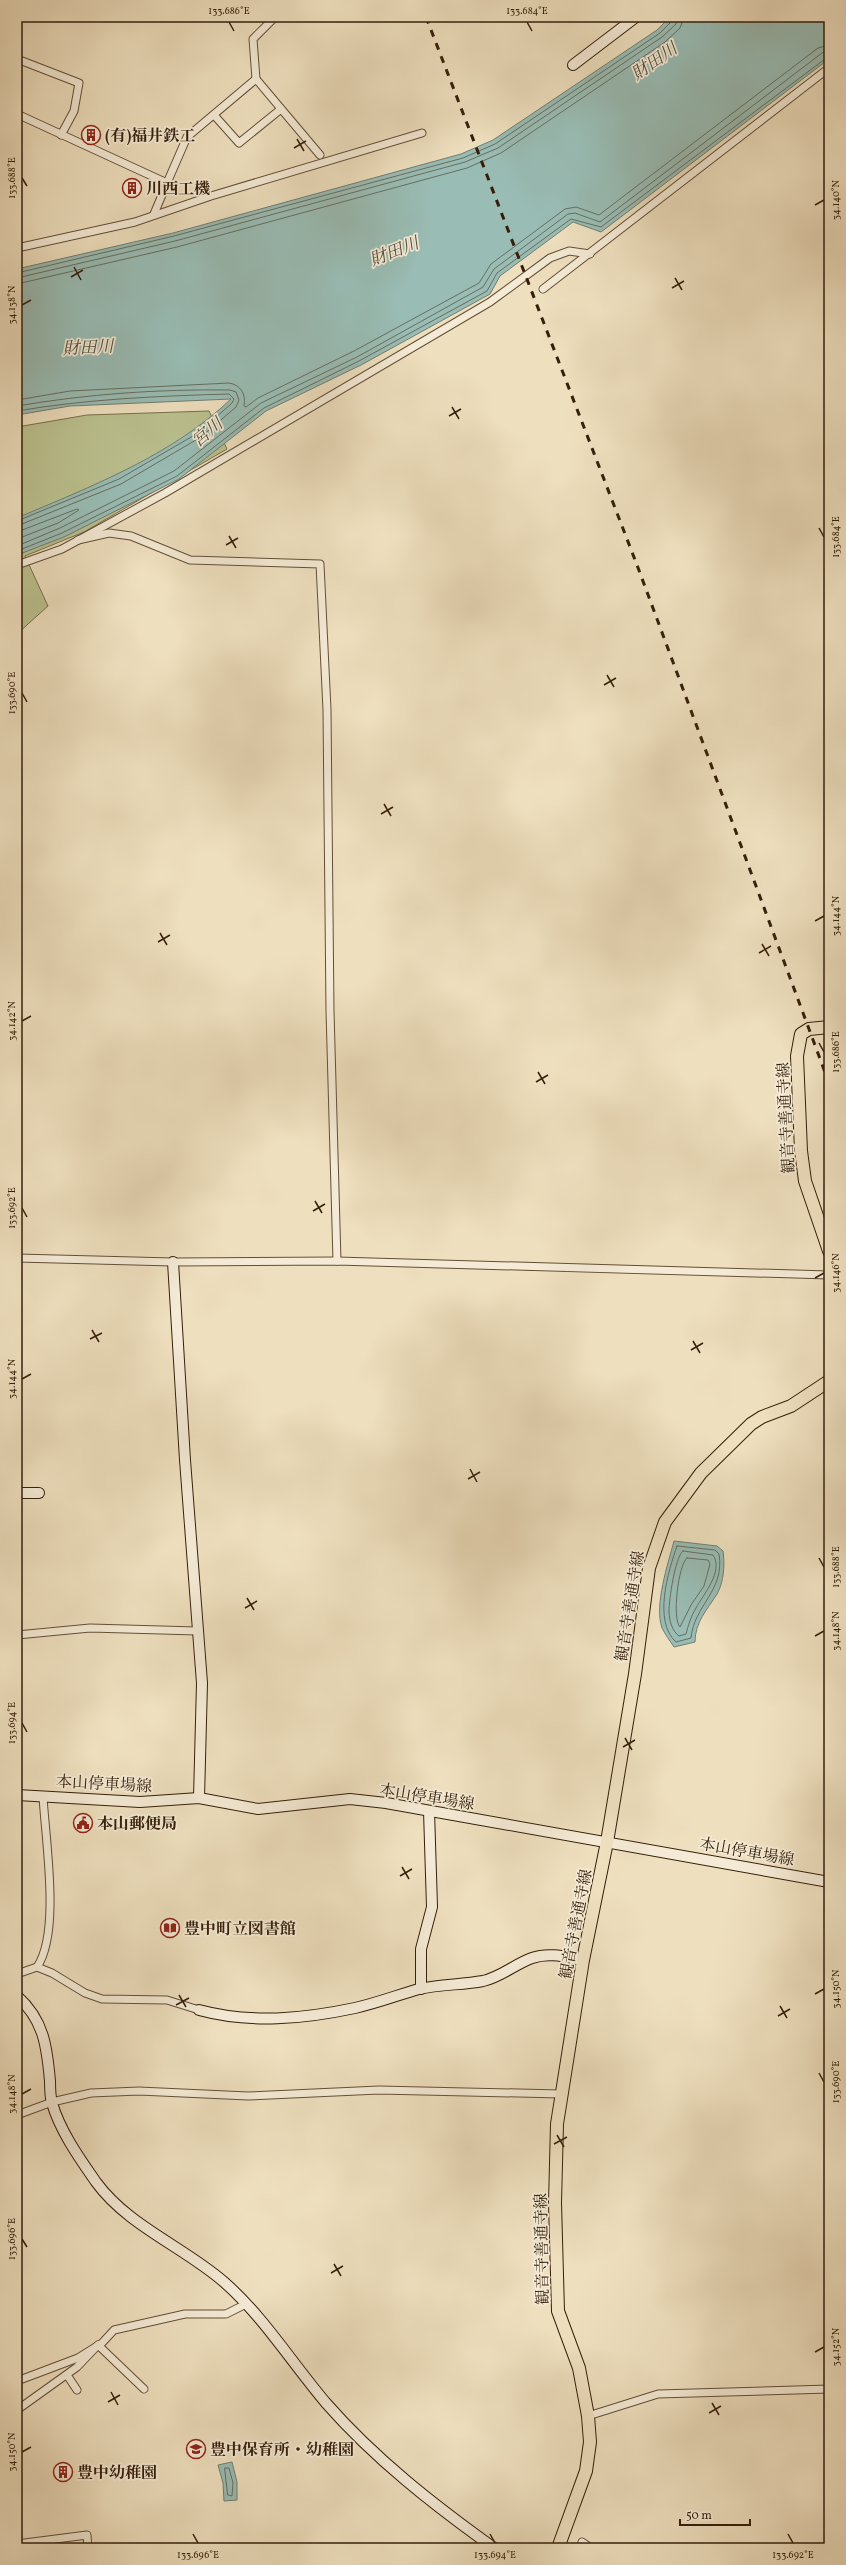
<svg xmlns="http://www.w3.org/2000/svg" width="846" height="2565" font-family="Vollkorn,'Noto Serif JP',serif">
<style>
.green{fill:#bbc18f;stroke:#78704c}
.water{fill:#99bcb4;stroke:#717d70}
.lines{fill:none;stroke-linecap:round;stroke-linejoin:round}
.shore{stroke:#676e5f;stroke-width:1}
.street-casing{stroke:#634f37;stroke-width:9}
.secondary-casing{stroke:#351f0a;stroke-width:12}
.primary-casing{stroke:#351f0a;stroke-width:14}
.street{stroke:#f4ead5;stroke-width:7}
.secondary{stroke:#f4ead5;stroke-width:10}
.primary{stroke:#eedfbe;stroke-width:12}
.rail{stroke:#351f0a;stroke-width:3;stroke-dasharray:7 7;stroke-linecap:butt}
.ticks{fill:none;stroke:#351f0a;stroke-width:1.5}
.labels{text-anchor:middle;stroke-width:3.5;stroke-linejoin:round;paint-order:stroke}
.poi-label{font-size:16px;font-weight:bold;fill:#351f0a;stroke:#f4ead5;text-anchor:start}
.street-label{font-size:16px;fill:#351f0a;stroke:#f4ead5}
.water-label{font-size:17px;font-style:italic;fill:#534e3d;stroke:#f4ead5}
.neatline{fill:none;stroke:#351f0a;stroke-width:1.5}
.ticks-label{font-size:10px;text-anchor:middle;fill:#351f0a}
</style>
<rect width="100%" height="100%" fill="#eedfbe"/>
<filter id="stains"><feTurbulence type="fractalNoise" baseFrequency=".005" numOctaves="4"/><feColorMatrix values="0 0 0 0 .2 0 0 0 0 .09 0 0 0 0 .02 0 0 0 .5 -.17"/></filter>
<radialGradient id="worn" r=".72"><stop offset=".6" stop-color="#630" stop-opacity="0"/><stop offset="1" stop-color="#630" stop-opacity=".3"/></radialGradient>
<!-- green -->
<polygon class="green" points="209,411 227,449 84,532 25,556 48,606 17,634 17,427 87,415"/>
<!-- water -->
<g class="water">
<path d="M670,17H829V59L601,232L573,222L500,276L490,294L361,365L266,411L179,479L64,537L17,555V518C92,486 171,456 231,399L70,406L17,415V269L173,233L461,154L493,140L657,30Z"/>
<path d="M674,1541L717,1546L723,1551C725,1564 724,1582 717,1594C707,1610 695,1622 695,1642L674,1647C670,1641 665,1634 662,1628C654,1605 668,1564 674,1541Z"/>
<polygon points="232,2462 237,2482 237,2500 224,2501 223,2483 218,2465"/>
</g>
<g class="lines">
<!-- shore -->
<g class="shore">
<polyline points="17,273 174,236 463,158 495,144 660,33 672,21 673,17"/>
<polyline points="17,278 175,241 465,162 498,148 662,37 676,24 678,17"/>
<polyline points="17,284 177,247 467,168 501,153 665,42 680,28 684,17"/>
<path d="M17,400L70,391L229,383C241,385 246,394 244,406L246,407L258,398L354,351L479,283L491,264L565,209L576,207L599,215L818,48L829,45"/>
<path d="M17,406C87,394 159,389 230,390L236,392L239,400L236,407L201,437L121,484L17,526"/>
<path d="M17,411C87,399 158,396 229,394L234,399L232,403L198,433L119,479L17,521"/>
<polyline points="17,532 77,509 79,510 58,523 17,539"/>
<polyline points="17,546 60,528 174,471 261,403 357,357 483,287 494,269 568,214 575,213 600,222 822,53 829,51"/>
<polyline points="17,551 62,533 177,476 264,408 359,361 487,291 497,273 571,219 601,227 829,56"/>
<path d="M677,1546L715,1550L719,1554C725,1591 694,1605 691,1638L676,1642C653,1621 668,1572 677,1546Z"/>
<path d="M683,1551L713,1555C724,1571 703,1595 696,1608C691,1616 688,1626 686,1634L679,1636C672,1631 669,1620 669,1611C669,1600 675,1557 683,1551Z"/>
<path d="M687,1558L708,1560L710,1564L704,1586L691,1605L680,1627C672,1619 678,1565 687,1558Z"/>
<polygon points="225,2468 229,2468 233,2483 232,2496 228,2495"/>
</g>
<defs>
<g id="street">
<polyline points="275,17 253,39 256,79 320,155"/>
<polyline points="17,59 79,83 74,111 61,135"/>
<polyline points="17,114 167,183 154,214"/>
<polyline points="214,115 239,143 281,109"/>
<polyline points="167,183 187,137 256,79"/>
<polyline points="17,248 135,222 211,196 422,133"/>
<polyline points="543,289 829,68"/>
<polyline points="78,540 109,533 131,536 190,560 320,564 327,710 330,1011 337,1261"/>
<polyline points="17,565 62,549 165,493 490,302 550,258 569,251 590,254"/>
<polyline points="17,1258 173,1262 337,1261 829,1275"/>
<polyline points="17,1635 90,1628 197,1631"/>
<path d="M37,1967C61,1932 45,1838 43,1796"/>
<polyline points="17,1974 37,1967 52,1973 85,1993 102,1999 167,2000 199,2010"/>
<polyline points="17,2115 52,2102 91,2093 139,2091 248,2096 379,2090 561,2094"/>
<polyline points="67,2375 77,2390"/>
<polyline points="17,2381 78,2358 102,2343 114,2330 185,2314 226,2314 246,2304"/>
<polyline points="17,2410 77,2367 98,2345 144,2389"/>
<polyline points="588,2416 658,2394 829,2389"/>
<polyline points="582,2542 591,2548"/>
<polyline points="17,2544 87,2535 88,2548"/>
</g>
<g id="secondary">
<polyline points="573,65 636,17"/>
<polyline points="173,1262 185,1460 202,1683 199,1798"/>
<polyline points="17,1493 39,1493"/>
<polyline points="17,1795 140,1802 199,1798 258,1809 350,1799 386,1803 829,1882"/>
<polyline points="421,1989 421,1949 432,1907 429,1811"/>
<path d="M17,1996C44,2020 47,2047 50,2081C50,2088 50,2096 52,2103C60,2131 80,2159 96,2182C128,2226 184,2247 224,2282C263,2316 292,2363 326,2403C375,2459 434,2505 494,2548"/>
<path d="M199,2010C251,2024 303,2019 355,2008C377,2003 398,1995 419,1989C440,1984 462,1985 483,1981C501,1977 515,1964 532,1958C549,1952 566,1957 583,1960"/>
</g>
<g id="primary">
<polyline points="829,1027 809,1029 801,1034 797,1056 801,1151 805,1181 829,1251"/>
<polyline points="558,2548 586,2471 590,2442 588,2416 579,2368 558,2311 555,2203 557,2124 583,1960 607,1842 635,1674 649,1568 665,1522 701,1473 751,1424 762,1417 791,1406 829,1381"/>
</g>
</defs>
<!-- street casing -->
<use href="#street" class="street-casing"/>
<!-- secondary casing -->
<use href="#secondary" class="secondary-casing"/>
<!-- primary casing -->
<use href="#primary" class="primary-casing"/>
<!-- street -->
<use href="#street" class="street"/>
<!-- secondary -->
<use href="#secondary" class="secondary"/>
<!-- primary -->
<use href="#primary" class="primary"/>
<!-- rail -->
<polyline class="rail" points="426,17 637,565 829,1083"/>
</g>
<!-- ticks -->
<path class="ticks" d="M229,22L234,31M527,22L532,31M297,139L304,151M294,148L306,141M22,178L27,186M815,205L824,200M74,267L81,280M71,277L83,270M675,278L682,290M672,288L684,281M22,305L31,300M452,407L459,419M449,416L461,409M819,528L824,537M229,536L236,548M226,545L238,538M607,675L614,687M604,685L616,678M22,693L27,702M384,804L391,816M381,814L393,807M815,921L824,916M160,933L167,945M158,942L170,935M762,944L769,956M759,953L771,946M22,1021L31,1016M819,1043L824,1052M538,1072L545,1084M536,1082L548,1075M315,1201L322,1213M22,1208L27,1217M313,1211L325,1204M815,1278L824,1273M92,1330L99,1342M90,1339L102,1333M693,1341L700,1353M691,1350L703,1343M22,1379L31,1374M470,1469L477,1482M468,1479L480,1472M819,1558L824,1567M247,1598L254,1610M245,1608L257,1601M815,1636L824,1631M22,1723L27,1732M625,1738L632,1750M623,1747L635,1740M402,1867L409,1879M400,1876L412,1869M815,1994L824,1989M179,1995L186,2007M176,2005L189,1998M780,2006L787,2018M778,2016L790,2009M819,2073L824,2082M22,2094L31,2089M557,2135L564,2147M554,2144L567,2137M22,2239L27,2247M334,2264L341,2276M331,2273L343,2266M815,2352L824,2347M111,2392L118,2405M108,2402L120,2395M712,2403L719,2415M709,2413L721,2406M22,2452L31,2447M193,2534L198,2543M490,2534L495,2543M788,2534L793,2543"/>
<!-- icons -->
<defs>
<symbol id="building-ring" viewBox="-11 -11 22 22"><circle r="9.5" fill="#f4ead5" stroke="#8f2418" stroke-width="1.5"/><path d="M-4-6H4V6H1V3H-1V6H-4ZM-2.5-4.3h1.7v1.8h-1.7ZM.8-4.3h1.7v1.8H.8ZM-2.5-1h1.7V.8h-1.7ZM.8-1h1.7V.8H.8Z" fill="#8f2418"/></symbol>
<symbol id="civic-ring" viewBox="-11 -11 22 22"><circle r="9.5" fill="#f4ead5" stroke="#8f2418" stroke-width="1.5"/><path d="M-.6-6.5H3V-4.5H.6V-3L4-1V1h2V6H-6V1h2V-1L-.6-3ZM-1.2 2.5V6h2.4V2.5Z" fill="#8f2418"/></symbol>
<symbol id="library-ring" viewBox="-11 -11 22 22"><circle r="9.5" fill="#f4ead5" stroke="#8f2418" stroke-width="1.5"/><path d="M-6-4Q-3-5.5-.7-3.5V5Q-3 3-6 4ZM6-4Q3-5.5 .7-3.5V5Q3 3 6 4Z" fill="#8f2418"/></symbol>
<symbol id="school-ring" viewBox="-11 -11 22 22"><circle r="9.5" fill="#f4ead5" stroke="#8f2418" stroke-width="1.5"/><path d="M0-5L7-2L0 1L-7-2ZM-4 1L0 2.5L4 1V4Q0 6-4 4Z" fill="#8f2418"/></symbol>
</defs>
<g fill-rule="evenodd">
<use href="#building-ring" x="80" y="124" width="22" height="22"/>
<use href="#building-ring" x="121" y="177" width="22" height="22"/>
<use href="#civic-ring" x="72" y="1812" width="22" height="22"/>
<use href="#library-ring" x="159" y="1917" width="22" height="22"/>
<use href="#school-ring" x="185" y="2438" width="22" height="22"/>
<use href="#building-ring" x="52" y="2461" width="22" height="22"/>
</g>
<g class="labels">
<!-- poi labels -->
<g class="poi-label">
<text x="105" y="141">(有)福井鉄工</text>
<text x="146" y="194">川西工機</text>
<text x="97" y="1829">本山郵便局</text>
<text x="184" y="1934">豊中町立図書館</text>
<text x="210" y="2455">豊中保育所・幼稚園</text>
<text x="77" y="2478">豊中幼稚園</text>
</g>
<!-- street labels -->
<g class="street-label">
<text transform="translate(785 1118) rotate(-93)" y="6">観音寺善通寺線</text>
<text transform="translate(629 1606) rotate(-81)" y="6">観音寺善通寺線</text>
<text transform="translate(104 1783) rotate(3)" y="6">本山停車場線</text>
<text transform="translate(427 1796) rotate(9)" y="6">本山停車場線</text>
<text transform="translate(747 1851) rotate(10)" y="6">本山停車場線</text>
<text transform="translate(575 1924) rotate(-79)" y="6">観音寺善通寺線</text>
<text transform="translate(541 2249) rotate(-91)" y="6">観音寺善通寺線</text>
</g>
<!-- water labels -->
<g class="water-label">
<text transform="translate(654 61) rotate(-35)" y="6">財田川</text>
<text transform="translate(394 251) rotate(-22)" y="6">財田川</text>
<text transform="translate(88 347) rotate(-3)" y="6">財田川</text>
<text transform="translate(207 432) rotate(-40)" y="6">宮川</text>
</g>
</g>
<!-- margin -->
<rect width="846" height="2565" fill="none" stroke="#eedfbe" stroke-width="44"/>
<!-- scale -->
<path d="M680 2519v6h70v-6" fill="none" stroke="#351f0a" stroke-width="2"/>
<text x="686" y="2519" font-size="12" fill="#351f0a" stroke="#f4ead5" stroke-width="3" paint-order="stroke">50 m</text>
<rect x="22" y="22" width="802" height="2521" class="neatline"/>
<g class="ticks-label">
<text x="229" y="14">133.686°E</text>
<text x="527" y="14">133.684°E</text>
<text transform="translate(11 178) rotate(-90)" y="4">133.688°E</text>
<text transform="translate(835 200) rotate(-90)" y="4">34.140°N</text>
<text transform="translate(11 305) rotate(-90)" y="4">34.138°N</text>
<text transform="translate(835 537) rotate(-90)" y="4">133.684°E</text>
<text transform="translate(11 693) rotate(-90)" y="4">133.690°E</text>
<text transform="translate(835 916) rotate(-90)" y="4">34.144°N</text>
<text transform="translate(11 1021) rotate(-90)" y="4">34.142°N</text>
<text transform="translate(835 1052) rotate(-90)" y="4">133.686°E</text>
<text transform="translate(11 1208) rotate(-90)" y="4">133.692°E</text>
<text transform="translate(835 1273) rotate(-90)" y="4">34.146°N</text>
<text transform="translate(11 1379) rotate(-90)" y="4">34.144°N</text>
<text transform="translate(835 1567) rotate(-90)" y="4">133.688°E</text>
<text transform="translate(835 1631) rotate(-90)" y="4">34.148°N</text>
<text transform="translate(11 1723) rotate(-90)" y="4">133.694°E</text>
<text transform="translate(835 1989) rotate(-90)" y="4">34.150°N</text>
<text transform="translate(835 2082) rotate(-90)" y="4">133.690°E</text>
<text transform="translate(11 2094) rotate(-90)" y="4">34.148°N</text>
<text transform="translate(11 2239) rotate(-90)" y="4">133.696°E</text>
<text transform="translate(835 2347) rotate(-90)" y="4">34.152°N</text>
<text transform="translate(11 2452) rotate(-90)" y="4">34.150°N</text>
<text x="198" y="2558">133.696°E</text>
<text x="495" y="2558">133.694°E</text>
<text x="793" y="2558">133.692°E</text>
</g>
<rect width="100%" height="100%" filter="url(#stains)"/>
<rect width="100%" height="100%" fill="url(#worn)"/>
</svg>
